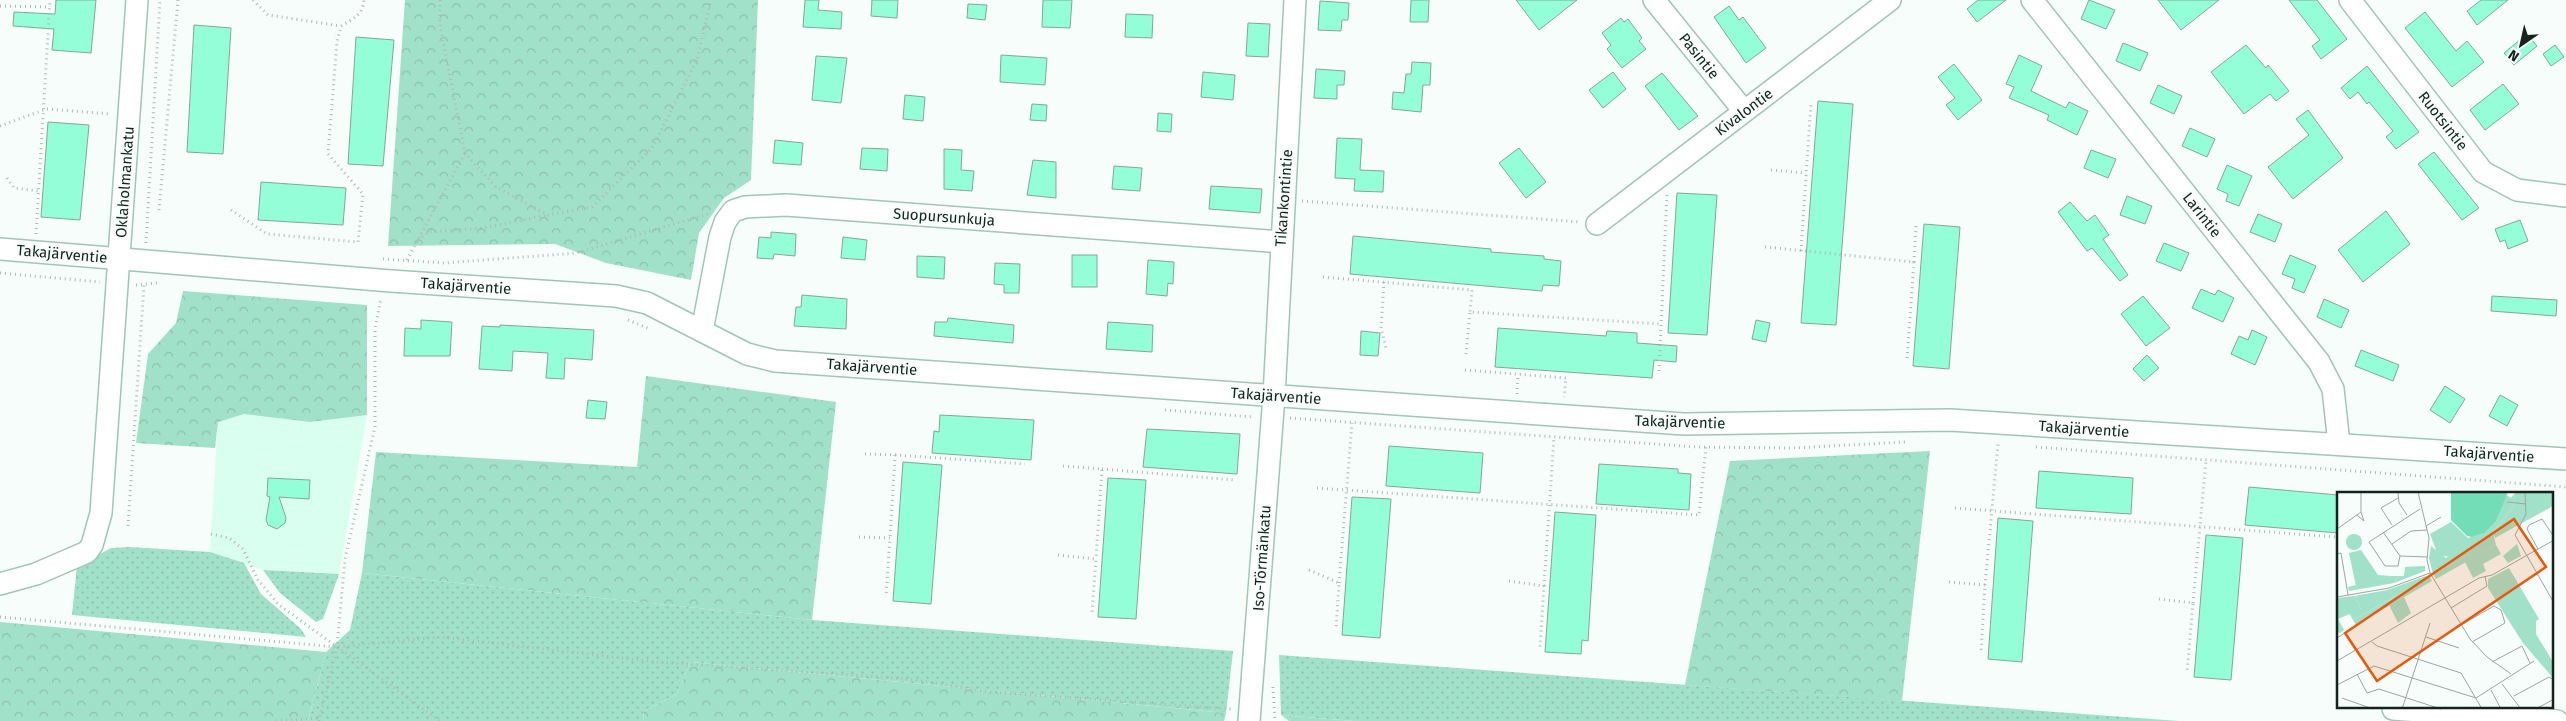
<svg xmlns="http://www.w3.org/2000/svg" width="2566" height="721" font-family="'Fira Sans',sans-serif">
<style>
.built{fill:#d8ffef}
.grass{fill:url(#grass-dots)}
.forest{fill:url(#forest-crowns)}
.building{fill:#94fed8;stroke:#83a89a}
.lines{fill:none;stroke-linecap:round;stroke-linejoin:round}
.minor-casing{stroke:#9fc6b6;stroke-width:24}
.path{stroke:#afb9b5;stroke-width:3;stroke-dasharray:1 4;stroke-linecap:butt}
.minor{stroke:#fff;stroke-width:21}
.labels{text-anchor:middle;stroke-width:4;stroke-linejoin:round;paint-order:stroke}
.street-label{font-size:15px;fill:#14231d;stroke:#f6fdfa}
.inset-road{fill:none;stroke:#9ca6a2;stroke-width:1}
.view{fill:#e8590c;fill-opacity:0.15;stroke:#e8590c;stroke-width:2.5}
.inset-edge{fill:none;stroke:#14231d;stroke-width:2.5}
</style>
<defs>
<pattern id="grass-dots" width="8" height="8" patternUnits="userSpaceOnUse" patternTransform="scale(1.25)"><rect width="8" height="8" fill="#a2e1c9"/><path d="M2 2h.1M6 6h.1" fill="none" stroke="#8bc1ac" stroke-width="1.8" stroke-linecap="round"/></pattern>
<pattern id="forest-crowns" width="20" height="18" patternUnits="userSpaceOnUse" patternTransform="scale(1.25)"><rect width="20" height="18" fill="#a2e1c9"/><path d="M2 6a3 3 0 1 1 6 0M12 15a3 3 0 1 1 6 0" fill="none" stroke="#8bc1ac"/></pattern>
</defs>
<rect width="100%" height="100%" fill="#f6fdfa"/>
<!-- built -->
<polygon class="built" points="244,414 310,422 367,415 339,574 263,570 210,552 218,421"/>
<!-- grass -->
<g class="grass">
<polygon points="130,547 210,552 244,563 261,594 301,629 306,637 72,615 77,565 86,562 111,548"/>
<polygon points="263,570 339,574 323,619 316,622 280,593"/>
<polygon points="362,573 812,620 1233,651 1226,713 690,662 677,694 644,711 643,721 308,721 326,652 350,630"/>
<polygon points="1279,655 2179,721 1354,721 1281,715"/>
</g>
<!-- forest -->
<g class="forest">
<polygon points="405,0 758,0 751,180 724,198 699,233 691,280 606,263 555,244 388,246"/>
<polygon points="183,291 367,305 367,415 310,422 244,414 218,422 215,448 136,443 148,354 176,323"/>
<polygon points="646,376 836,402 812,620 362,573 376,452 637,467"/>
<polygon points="1930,451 1902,701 1685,685 1730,461"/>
<polygon points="0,622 326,652 308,721 0,721"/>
<polygon points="690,662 1226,713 1224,721 643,721 644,711 677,694"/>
<polygon points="1281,715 1354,721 1289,721"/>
</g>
<!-- building -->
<g class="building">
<polygon points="56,0 96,0 91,53 52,50 54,29 13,26 14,12 55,14"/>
<polygon points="805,0 819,0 818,10 842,12 841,29 803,27"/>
<polygon points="872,0 898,0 897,18 871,16"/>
<polygon points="1043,0 1072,0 1070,28 1042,27"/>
<polygon points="1411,0 1429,0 1428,22 1410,22"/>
<polygon points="1516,0 1577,0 1539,30"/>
<polygon points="1978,0 2006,0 1977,22 1967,9"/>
<polygon points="2089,0 2115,10 2106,29 2081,19"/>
<polygon points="2158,0 2219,0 2181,30"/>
<polygon points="2289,0 2317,0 2347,39 2321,59 2312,46 2320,40"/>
<polygon points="2481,0 2508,0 2477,25 2467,11"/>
<polygon points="1320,1 1349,3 1348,20 1342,20 1341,31 1318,30"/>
<polygon points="968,4 987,5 985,20 967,18"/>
<polygon points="1729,6 1739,20 1743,17 1766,48 1746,63 1714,17"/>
<polygon points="2425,12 2456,51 2467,41 2484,62 2452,87 2405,28"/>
<polygon points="1126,14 1153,15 1152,38 1125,37"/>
<polygon points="1621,18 1624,22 1628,19 1642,38 1639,41 1646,49 1622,68 1607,49 1611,45 1602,33"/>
<polygon points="1248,23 1270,24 1268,57 1246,56"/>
<polygon points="194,25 231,28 223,154 187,152"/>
<polygon points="2527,34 2537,46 2514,65 2504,53"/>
<polygon points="356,37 394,40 383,166 348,164"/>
<polygon points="2123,43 2148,53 2140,71 2116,61"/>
<polygon points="2246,45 2266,68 2268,65 2289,91 2276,101 2270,94 2244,114 2211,72"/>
<polygon points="2555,45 2564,57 2551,66 2543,54"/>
<polygon points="1001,55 1047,58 1045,85 1000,82"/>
<polygon points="2019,55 2042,66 2031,91 2066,108 2069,102 2088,111 2077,135 2047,120 2049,115 2009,98 2014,87 2006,84"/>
<polygon points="816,56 847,58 841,103 812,100"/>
<polygon points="1412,62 1431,63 1430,85 1423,85 1421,112 1392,109 1393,92 1404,93 1406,74 1411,74"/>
<polygon points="1954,64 1982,100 1958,120 1946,105 1955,98 1938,77"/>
<polygon points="2367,66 2419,132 2396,149 2386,137 2393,131 2369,102 2367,104 2358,92 2350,99 2341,88"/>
<polygon points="1316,69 1345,71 1344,85 1337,85 1337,99 1314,98"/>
<polygon points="1203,72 1235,75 1233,100 1201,97"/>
<polygon points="1613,72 1626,89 1603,108 1589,90"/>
<polygon points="1662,73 1698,116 1679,130 1645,86"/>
<polygon points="2503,84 2519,104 2485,130 2470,110"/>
<polygon points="2158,85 2182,96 2174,114 2150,103"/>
<polygon points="905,95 925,97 923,121 903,119"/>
<polygon points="1818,101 1853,104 1836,325 1801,323"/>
<polygon points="1032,104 1047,105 1046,121 1030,120"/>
<polygon points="2308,110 2343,158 2293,199 2268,167 2309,135 2296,119"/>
<polygon points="1158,113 1172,114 1171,132 1157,131"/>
<polygon points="48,122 89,125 80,220 41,217"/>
<polygon points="2190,128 2215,139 2207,157 2182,146"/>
<polygon points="1337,138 1362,139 1360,170 1384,171 1383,192 1354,191 1355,179 1335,178"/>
<polygon points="775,140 803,143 801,165 773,163"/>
<polygon points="862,148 888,149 887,171 860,169"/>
<polygon points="1519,148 1546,182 1526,198 1499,163"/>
<polygon points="944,149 962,150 961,170 974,171 972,191 944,189"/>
<polygon points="2091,150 2116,159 2108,178 2084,168"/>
<polygon points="2434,152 2479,208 2462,220 2418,164"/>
<polygon points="1033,160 1056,162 1056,198 1027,195"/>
<polygon points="2227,165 2252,176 2239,206 2226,201 2228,194 2217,189"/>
<polygon points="1114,166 1142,168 1140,191 1112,189"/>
<polygon points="261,182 346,188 343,225 258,220"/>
<polygon points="1211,186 1262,189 1260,213 1209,209"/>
<polygon points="1677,193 1717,195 1707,335 1668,333"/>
<polygon points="2127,196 2152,206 2145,224 2120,215"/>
<polygon points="2070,202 2087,221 2095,215 2109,235 2103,239 2128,275 2120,281 2092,248 2087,251 2058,212"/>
<polygon points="2386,211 2410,244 2363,282 2338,250"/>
<polygon points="2258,214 2282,224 2275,242 2250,232"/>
<polygon points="2520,220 2528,241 2508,249 2505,240 2500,242 2495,229"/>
<polygon points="1924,224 1960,227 1949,369 1913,366"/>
<polygon points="771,232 796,234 795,256 774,254 773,259 757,258 759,237 771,238"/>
<polygon points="1353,236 1491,249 1491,252 1544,256 1544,259 1561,261 1559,286 1543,285 1542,291 1350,274"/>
<polygon points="843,237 867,240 865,260 841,258"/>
<polygon points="2164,243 2189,253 2181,271 2156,261"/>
<rect x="1072" y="255" width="25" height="32"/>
<polygon points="2290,255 2316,266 2304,293 2292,288 2295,279 2282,274"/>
<polygon points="917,256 945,257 944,279 917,277"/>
<polygon points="1148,260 1174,262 1173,284 1168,283 1167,296 1146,294"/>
<polygon points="995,263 1020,264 1019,293 1004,293 1004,285 994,284"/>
<polygon points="2201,289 2215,295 2218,290 2234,298 2223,322 2192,308"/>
<polygon points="802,295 847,299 846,329 794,326 796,307 801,307"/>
<polygon points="2143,296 2170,328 2146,346 2121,314"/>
<polygon points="2492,296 2557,300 2556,316 2491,311"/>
<polygon points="2324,299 2349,310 2341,328 2317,317"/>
<polygon points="948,318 1014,325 1013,343 934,336 935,322 947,322"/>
<polygon points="421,320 452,322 450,356 404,356 405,328 421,329"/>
<polygon points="1756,320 1770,323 1766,342 1752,339"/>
<polygon points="1108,322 1153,325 1152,352 1106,349"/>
<polygon points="500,325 594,330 592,360 565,358 564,379 546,378 548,353 513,351 512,371 479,369 482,326 500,327"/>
<polygon points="1498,328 1606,336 1607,331 1637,333 1637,343 1677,346 1676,362 1654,360 1652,378 1495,367"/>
<polygon points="2252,330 2267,337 2255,365 2231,354 2239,336 2248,340"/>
<polygon points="1361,331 1380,333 1378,356 1360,355"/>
<polygon points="2361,350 2399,365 2393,381 2355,366"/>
<polygon points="2147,355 2159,368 2144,381 2133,369"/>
<polygon points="2445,386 2465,399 2450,423 2430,410"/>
<polygon points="2500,395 2518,405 2507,426 2489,416"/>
<polygon points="588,400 607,402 605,419 586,418"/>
<polygon points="940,415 1034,420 1031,460 932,453 934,431 939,432"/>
<polygon points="1147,429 1240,434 1237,474 1143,467"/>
<polygon points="1389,446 1483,453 1480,493 1386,486"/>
<polygon points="903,462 942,465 931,604 893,601"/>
<polygon points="1599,464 1678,469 1678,473 1691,474 1689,510 1596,504"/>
<polygon points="2039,471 2133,478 2131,514 2036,508"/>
<polygon points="268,478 310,480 309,499 279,497 286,518 285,523 277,529 268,525 266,520 270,497 267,496"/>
<polygon points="1108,478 1146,480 1136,619 1098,617"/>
<polygon points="2249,487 2338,495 2338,533 2245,525"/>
<polygon points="1352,497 1391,499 1380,638 1342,635"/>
<polygon points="1555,512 1596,515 1588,641 1582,640 1581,654 1545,652"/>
<polygon points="1998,518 2033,521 2022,662 1988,659"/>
<polygon points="2206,535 2243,538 2231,680 2194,677"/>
</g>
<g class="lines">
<defs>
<g id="minor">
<polyline points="1654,0 1744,111"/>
<polyline points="2032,0 2319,362 2333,389 2339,444"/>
<polyline points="2350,0 2483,172 2517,190 2566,196"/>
<polyline points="1597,224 1890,0"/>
<polyline points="0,249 391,281 616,296 647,303 747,354 775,361 1684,424 1950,420 2566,459"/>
<polyline points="702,331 720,237 725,222 733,211 745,207 786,205 1281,242"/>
<polyline points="0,584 36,574 87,552 92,545 101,513 137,0"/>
<path d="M2393,709C2448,714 2503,713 2557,721"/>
<polyline points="1249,721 1274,396 1295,0"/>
</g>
</defs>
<!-- minor casing -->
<use href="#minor" class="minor-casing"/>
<!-- path -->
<g class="path">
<polyline points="253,0 268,15 341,26"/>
<polyline points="440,0 440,25 465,153 496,187 548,215 592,207 652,148 697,60 711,0"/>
<polyline points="0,6 50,7"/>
<polyline points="0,126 46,109 111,114"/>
<polyline points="1771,170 1806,173"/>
<polyline points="7,178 14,188 38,191"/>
<polyline points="1302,201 1580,222"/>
<polyline points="159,210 178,0"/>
<path d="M231,210L267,234L358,242L363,194L328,154L337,41L341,26C353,19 363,15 364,0"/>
<polyline points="36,234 50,0"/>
<polyline points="418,240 429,232 484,228 548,215"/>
<polyline points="146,243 160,0"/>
<polyline points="1765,247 1914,262 1907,359"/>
<polyline points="1801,251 1811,103"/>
<polyline points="383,259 444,263 576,253 708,214"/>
<polyline points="407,260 465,153"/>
<polyline points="1914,262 1916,226"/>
<polyline points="0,273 100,282"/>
<polyline points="1323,277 1472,290 1470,312"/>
<polyline points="1384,282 1381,328 1386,348"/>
<polyline points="136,285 157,283"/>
<polyline points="628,320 650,329"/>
<polyline points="1466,354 1470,312 1661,324"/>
<polyline points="1465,370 1566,378 1564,397"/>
<polyline points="1659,371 1667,194"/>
<polyline points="1517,394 1518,374"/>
<polyline points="1165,410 1253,417"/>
<polyline points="1290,418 1697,447 1794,448 1905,442"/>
<polyline points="2036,447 2566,487"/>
<polyline points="865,454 895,455 890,538"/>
<polyline points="895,455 1025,464"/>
<polyline points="1063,466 1102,469 1096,559"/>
<polyline points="1102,469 1235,480"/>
<polyline points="1317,488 1699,515 1706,447"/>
<polyline points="1955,508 2336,537"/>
<polyline points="128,526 144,285"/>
<polyline points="211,534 229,538 243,549 258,580 279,605 440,721"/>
<polyline points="859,537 890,538 886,597"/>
<polyline points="1058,555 1096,559 1092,613"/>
<polyline points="1309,570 1339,583 1336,629"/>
<polyline points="1509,581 1544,586 1540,647"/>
<polyline points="1949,582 1985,585 1981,652"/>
<polyline points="1339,583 1352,423"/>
<polyline points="1985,585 1998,444"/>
<polyline points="1544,586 1554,437"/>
<polyline points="2159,599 2193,603 2187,673"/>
<polyline points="2193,603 2206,460"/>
<polyline points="0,617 337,647 441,637 657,662 909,679 990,692 1231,709"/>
<polyline points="1273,687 1275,721"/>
<polyline points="276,721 320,718"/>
<polyline points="319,721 337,647 345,559 375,427 375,328 381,298"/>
</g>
<!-- minor -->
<use href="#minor" class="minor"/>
</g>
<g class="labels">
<!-- street labels -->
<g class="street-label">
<text transform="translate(1699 56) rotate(51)" y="5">Pasintie</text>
<text transform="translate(1744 112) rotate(-37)" y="5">Kivalontie</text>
<text transform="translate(2443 121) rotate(52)" y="5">Ruotsintie</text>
<text transform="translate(125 182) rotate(-86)" y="5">Oklaholmankatu</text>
<text transform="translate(1284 198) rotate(-86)" y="5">Tikankontintie</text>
<text transform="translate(2202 215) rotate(52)" y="5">Larintie</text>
<text transform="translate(944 217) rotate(4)" y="5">Suopursunkuja</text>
<text transform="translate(62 254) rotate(5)" y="5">Takajärventie</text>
<text transform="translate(466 286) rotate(4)" y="5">Takajärventie</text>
<text transform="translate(872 367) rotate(4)" y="5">Takajärventie</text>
<text transform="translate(1276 396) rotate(4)" y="5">Takajärventie</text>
<text transform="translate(1680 422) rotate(2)" y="5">Takajärventie</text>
<text transform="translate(2084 429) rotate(4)" y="5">Takajärventie</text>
<text transform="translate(2489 454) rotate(4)" y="5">Takajärventie</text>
<text transform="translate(1262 558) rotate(-86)" y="5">Iso-Törmänkatu</text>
</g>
</g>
<!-- overview -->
<g transform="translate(2337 492)">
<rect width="216" height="216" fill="#f6fdfa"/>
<path d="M178,1L176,16L156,40L159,53L99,87L96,82L134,62L119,58L114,65L101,63L93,42L114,30L131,46L144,42L159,29L168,2L174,6ZM54,84H61L57,91L12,99L11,95ZM93,85L95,89L19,133L16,128ZM17,104L24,117L1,127L7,138L3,141L0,140V106Z" fill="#a2e1c9"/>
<path d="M178,0H216V14L158,46L156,40L176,16ZM180,52L184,64L171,71L166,64ZM159,53L164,62L146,72L149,79L136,86L128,70ZM94,54L109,66L123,54L135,57L134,62L96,82L92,66ZM24,58L41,83L54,84L19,94L12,61ZM88,74V79L57,91L61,84H67L68,75ZM172,76L202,127L199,129V142L216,170V186L186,151L151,96V87ZM89,84L93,85L16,128L12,121L24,117L17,104L50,98ZM67,105L74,121L61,131L52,113Z" fill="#a2e1c9"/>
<path d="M9 50a8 8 0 1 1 16 0a8 8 0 1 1-16 0Z" fill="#a2e1c9"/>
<path d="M114,0H171L159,29L147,41L135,45L130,44L114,28Z" fill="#73ddb8"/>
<path class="inset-road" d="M61,0L62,11L70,23M81,0L92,46L90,68L93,81L133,147L150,165L174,182M188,0L189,22L178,43L217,111M170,10L189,12M20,23L27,29L24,20M55,33L44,16L61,6M89,34L104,25M0,37L24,20V0M46,40L63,64L90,65M55,52L74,39L90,38M201,57L190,37L192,33L205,27L217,45M0,62L4,61L11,103M63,64L61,74H48L32,50L83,17M0,105L52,96L93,81M114,116L150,94L148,84M124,133L157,114L164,118L168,131L135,150M89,145L122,156M0,146L19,134M35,150L40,154L124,181L145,217M0,169L142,86L155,83L217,48M155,170L185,154L193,171M20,182L30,201M165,192L184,217M0,193L37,174L139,206L197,169M154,198L164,217M30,201L42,197L104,217M177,204L212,185L217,188M5,206L36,217M65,217L93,131M199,217L217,207"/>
<path class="view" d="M177,27L209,75L40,189L8,141Z"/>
<rect width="216" height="216" class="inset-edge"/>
</g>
<!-- north arrow -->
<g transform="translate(2521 45) rotate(214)" stroke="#f6fdfa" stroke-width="4" paint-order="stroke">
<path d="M0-4L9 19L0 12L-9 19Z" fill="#14231d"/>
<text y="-8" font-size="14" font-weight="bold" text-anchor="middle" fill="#14231d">N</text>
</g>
</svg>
